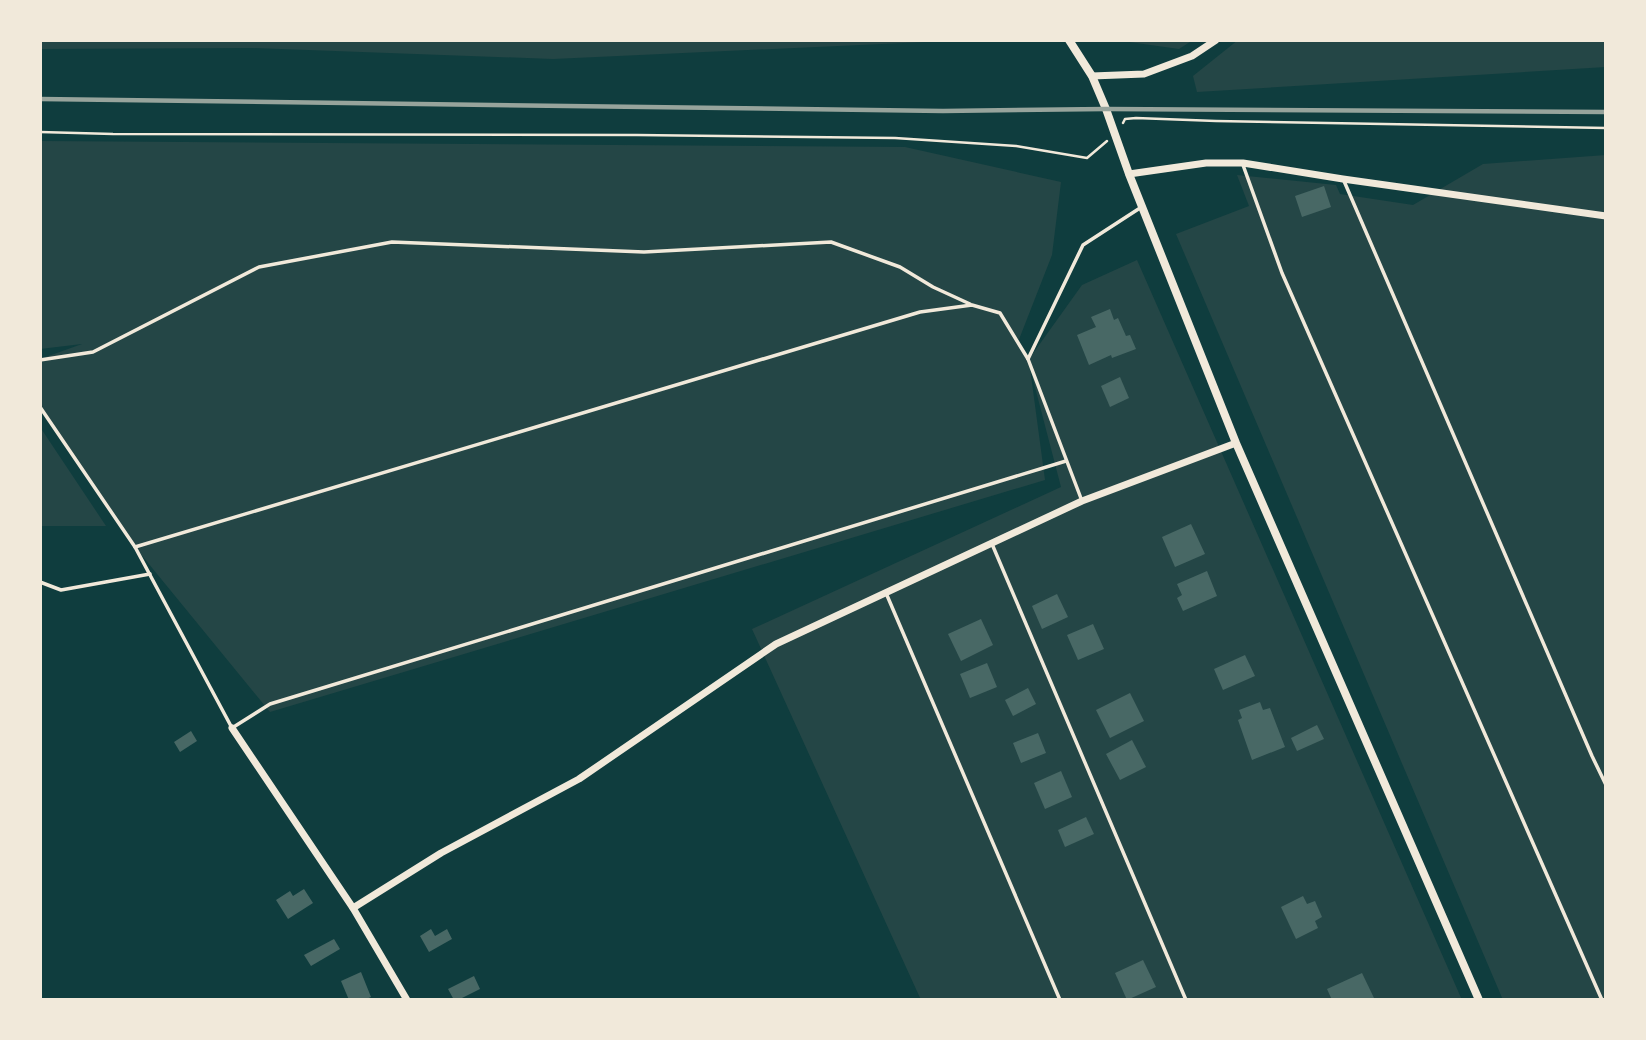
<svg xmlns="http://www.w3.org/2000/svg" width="1646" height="1040" font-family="'Exo 2',sans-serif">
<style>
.green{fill:#244646}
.building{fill:#486865}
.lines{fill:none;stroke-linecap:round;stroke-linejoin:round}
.path{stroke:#f1e9da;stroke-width:2.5}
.service{stroke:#f1e9da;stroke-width:3.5}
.minor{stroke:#f1e9da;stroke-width:7}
.tertiary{stroke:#f1e9da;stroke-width:8}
.rail{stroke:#97a49c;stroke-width:4.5}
</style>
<rect width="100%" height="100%" fill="#0f3d3e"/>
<!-- green -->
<g class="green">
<polygon points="40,40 969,40 553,59 252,48 40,49"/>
<polygon points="1115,40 1193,40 1179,49"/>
<polygon points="1238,40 1606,40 1606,67 1197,92 1193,76"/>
<polygon points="40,141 905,147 1061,182 1052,255 1018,342 1029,359 1082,285 1137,260 1462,1000 921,1000 752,629 1061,487 1030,368 1045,480 270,712 135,547 40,407 40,359 82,344 40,349"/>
<polygon points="1606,155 1606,1000 1503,1000 1176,234 1249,206 1237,175 1336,185 1340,194 1413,205 1483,164"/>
<polygon points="40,427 106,526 40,526"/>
</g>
<!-- building -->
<g class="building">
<polygon points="1324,186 1331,207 1302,217 1295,196"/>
<polygon points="1110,309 1114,320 1118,318 1126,336 1130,335 1136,349 1112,358 1111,355 1089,365 1077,335 1096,327 1091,317"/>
<polygon points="1120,377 1129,398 1110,407 1101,386"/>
<polygon points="1191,524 1205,554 1175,567 1162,537"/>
<polygon points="1207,571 1217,596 1183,611 1177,598 1182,595 1177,584"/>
<polygon points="1057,594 1068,617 1042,629 1032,606"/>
<polygon points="981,619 993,645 961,661 948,634"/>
<polygon points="1093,624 1104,649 1078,660 1067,635"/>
<polygon points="1245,655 1255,676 1223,690 1214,669"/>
<polygon points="987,663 997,687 970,698 960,674"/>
<polygon points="1028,688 1036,704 1013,716 1005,700"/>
<polygon points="1130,693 1144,721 1110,738 1096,710"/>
<polygon points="1260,702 1263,710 1270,708 1285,747 1252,760 1238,720 1242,718 1239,710"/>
<polygon points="1317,725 1324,739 1297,751 1291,738"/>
<polygon points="191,731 197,741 180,752 174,742"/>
<polygon points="1038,733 1046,753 1021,763 1013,743"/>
<polygon points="1132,740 1146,767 1120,780 1106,754"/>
<polygon points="1061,771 1072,797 1045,809 1034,783"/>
<polygon points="1086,817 1094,834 1065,847 1058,830"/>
<polygon points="304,889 313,903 288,919 276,900 290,891 293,896"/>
<polygon points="1303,896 1307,904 1315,901 1322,917 1315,921 1318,928 1296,939 1281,907"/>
<polygon points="431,929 435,936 447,929 452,939 429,952 420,936"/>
<polygon points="334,939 340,949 311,966 304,955"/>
<polygon points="1143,960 1156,987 1127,1000 1115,973"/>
<polygon points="361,972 371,997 364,1000 349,1000 341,981"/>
<polygon points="1362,973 1374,998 1370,1000 1332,1000 1327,989"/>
<polygon points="474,976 480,989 458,1000 454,1000 448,989"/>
</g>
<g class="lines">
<!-- path -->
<g class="path">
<polyline points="1123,123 1125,119 1136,118 1216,121 1606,128"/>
<polyline points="40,132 113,134 637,135 895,138 1016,146 1087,158 1107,141"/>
</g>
<!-- service -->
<g class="service">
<polyline points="1243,165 1282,273 1602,1000"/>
<polyline points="1344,181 1592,756 1606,785"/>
<polyline points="1028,359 1083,245 1140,208"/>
<polyline points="40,360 93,352 259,267 392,242 644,252 831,242 900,267 933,287 970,304"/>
<polyline points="40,407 135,547 232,728 270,704 1066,461"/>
<polyline points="992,544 1186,1000"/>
<polyline points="135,547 920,312 972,305 1000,313 1028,359 1082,501"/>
<polyline points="40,582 61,590 150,574"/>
<polyline points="886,593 1060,1000"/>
</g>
<!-- minor -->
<g class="minor">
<polyline points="1092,76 1144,74 1192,56 1216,40"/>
<polyline points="1129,174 1206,163 1243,163 1343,179 1606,216"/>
<polyline points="232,728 353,908 407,1000"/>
<polyline points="353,908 441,853 579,779 776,644 1082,501 1236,443"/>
</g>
<!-- tertiary -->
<polyline class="tertiary" points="1069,40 1092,76 1106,109 1129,174 1236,443 1479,1000"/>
<!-- rail -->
<polyline class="rail" points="40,99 943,111 1106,109 1606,112"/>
</g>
<!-- border -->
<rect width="1646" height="1040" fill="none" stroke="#f1e9da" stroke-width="84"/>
</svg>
